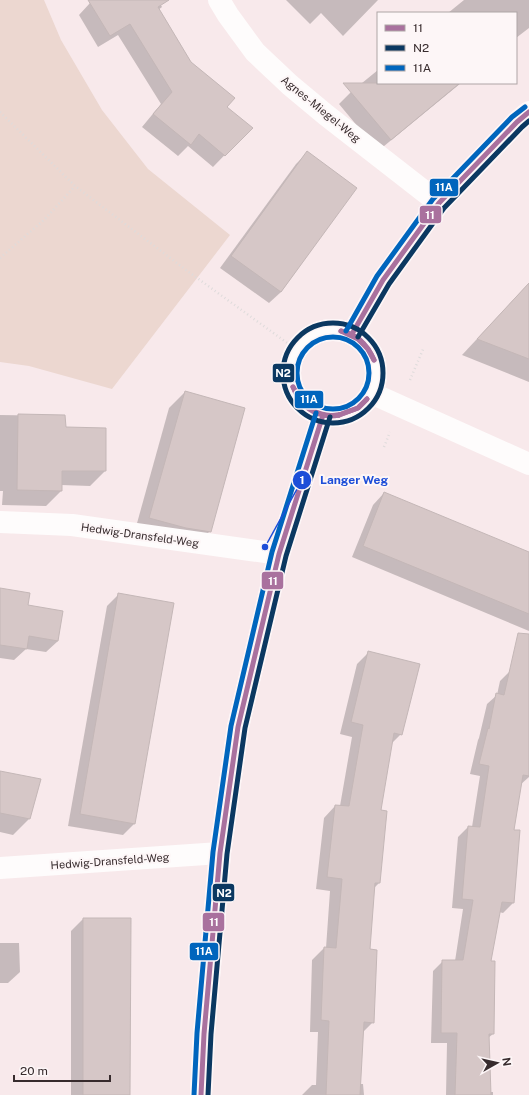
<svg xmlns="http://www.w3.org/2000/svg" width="529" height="1095" font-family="'Public Sans',sans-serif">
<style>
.green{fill:#ecd7d0}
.shadow{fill:#0003}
.building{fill:#d6c7c7;stroke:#c4b7b7}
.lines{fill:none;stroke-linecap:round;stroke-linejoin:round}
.path{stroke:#dedbdb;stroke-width:2.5;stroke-dasharray:1 3;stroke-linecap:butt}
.minor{stroke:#fefcfc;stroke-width:22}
.bus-1-casing{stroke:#fdf6f7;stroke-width:8}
.bus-2-casing{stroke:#fdf6f7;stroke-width:8}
.bus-3-casing{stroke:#fdf6f7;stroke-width:8}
.bus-1{stroke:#a9719e;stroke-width:5}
.bus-2{stroke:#0b3861;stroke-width:5}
.bus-3{stroke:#0065bd;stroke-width:5}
.labels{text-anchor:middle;stroke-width:4;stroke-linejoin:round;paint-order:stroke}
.street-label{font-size:11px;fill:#372b2d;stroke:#fdf6f7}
.leader{fill:none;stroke:#1d4ed8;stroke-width:1.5}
.callout-dot{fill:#1d4ed8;stroke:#fdf6f7;stroke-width:1.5}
.mark-label{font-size:12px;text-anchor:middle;font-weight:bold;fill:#fff}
.callout-label{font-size:12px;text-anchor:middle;font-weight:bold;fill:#1d4ed8;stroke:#fdf6f7;stroke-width:4;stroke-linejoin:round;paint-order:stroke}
.line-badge{stroke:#fdf6f7;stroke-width:1.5}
.badge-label{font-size:11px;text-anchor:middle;font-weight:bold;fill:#fff}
</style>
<rect width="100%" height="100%" fill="#f8e9eb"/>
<!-- green -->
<polygon class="green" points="0,0 44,0 61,40 102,110 148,169 230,235 112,389 29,366 0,362"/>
<!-- shadow -->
<g class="shadow">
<polygon points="95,0 158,0 162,7 158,10 190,62 226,107 251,128 213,167 188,146 178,156 142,127 161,104 118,35 98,47 79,15 90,3"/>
<polygon points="286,0 378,0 343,36 321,13 310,24"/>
<polygon points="464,0 529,0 529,28 516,38 516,13 448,13"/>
<polygon points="378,70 378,83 461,83 378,151 339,104 351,92"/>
<polygon points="307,153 356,188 281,292 269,303 220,268 296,164"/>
<polygon points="529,283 529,382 462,355"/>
<polygon points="185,392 210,531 194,547 134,534 169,408"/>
<polygon points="0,415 64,416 65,428 105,471 90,486 61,485 61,491 46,506 2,505 3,491 0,491"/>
<polygon points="384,493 529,553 529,631 352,557 373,505"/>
<polygon points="0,589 26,606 58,641 46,652 26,649 14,660 0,658"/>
<polygon points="119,594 134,824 123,835 68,826 107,606"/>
<polygon points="369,652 401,734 391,744 380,811 379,883 374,888 369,950 373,1022 363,1032 360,1084 363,1084 364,1095 302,1095 312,1085 316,1085 318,1032 310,1032 312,960 324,948 326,948 330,891 316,889 324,818 335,806 340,806 352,737 340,734 357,664"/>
<polygon points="510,671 529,675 529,777 520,785 513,831 513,903 503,913 499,912 490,962 493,1034 488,1038 490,1092 493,1092 493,1095 442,1095 446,1095 447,1043 431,1043 433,971 443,961 455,961 463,909 452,908 458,837 468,827 472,827 480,776 470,774 478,740 479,738 487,704 497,695 500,681"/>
<polygon points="0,772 29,819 13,835 0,832"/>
<polygon points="83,919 129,1095 71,1095 71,931"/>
<polygon points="0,943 19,943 20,972 8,983 0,983"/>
</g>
<!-- building -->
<g class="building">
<polygon points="88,0 169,0 158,7 191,62 235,98 227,107 253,128 225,156 199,134 191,145 153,114 172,92 130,24 110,36"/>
<polygon points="343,83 460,83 391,140"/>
<polygon points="307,151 357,188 281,292 231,256"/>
<polygon points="529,283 529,359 477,339"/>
<polygon points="185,391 245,408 211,532 186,528 149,518"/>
<polygon points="18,414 65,415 66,427 106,428 106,471 62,471 62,491 17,490"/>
<polygon points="384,492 529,552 529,614 363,546"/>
<polygon points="0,588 30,593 28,605 63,611 58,641 29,636 27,649 0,645"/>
<polygon points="118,593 174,603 135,824 80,814"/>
<polygon points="518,633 529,634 529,776 523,775 514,830 520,830 514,903 502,902 491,961 495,961 494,1034 489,1034 491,1095 455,1095 457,1033 441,1033 442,960 463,960 473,900 462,899 468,826 480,827 489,766 479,764 488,728 489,729 496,693 504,695"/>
<polygon points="368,651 420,664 402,735 394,733 381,810 387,811 380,883 375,883 370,949 377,950 374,1023 364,1022 360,1095 326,1095 329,1021 321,1020 324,947 336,948 342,879 327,877 335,805 349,806 363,725 351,722"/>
<polygon points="0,771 41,779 30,819 0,813"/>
<polygon points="83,918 131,918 130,1095 83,1095"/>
</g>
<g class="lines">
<!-- path -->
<g class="path">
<polyline points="0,112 75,186 186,270 297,350"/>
<polyline points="0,258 45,219 75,186"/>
<polyline points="410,380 424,347"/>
<polyline points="384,447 390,432"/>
</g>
<!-- minor -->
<g class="minor">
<polyline points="219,0 228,15 255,52 290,85 326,115 439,203"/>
<circle cx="333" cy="373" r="43"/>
<polyline points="352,334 383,280 439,203 517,122 529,112"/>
<polyline points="371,393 529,464"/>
<polyline points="0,522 72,525 279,554"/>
<polyline points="0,868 220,853"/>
<polyline points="201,1095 204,1034 220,853 238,727 279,554 323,415"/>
</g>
<defs>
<g id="bus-1">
<path d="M341,331C357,334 368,346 374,360"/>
<polyline points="341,331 358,339 368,349 374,360"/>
<polyline points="352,334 383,280 439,203 517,122 529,112"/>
<path d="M293,387C300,400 310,413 326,415C331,416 335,415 339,415"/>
<path d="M293,387C295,391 297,398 301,401C310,413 325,418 339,415"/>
<polyline points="339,415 358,408 367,399"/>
<polyline points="339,415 358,408 367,399"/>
<polyline points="201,1095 204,1034 220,853 238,727 279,554 323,415"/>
</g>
<g id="bus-2">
<circle cx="333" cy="373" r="50"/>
<polyline points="358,337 389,284 444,208 522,127 529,121"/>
<polyline points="208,1095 211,1034 227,854 245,728 286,556 330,417"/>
</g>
<g id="bus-3">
<polyline points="346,331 377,276 433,199 512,117 525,107"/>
<circle cx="333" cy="373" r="36"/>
<polyline points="194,1095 197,1033 213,852 231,726 272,552 316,413"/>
</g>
</defs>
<!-- bus-1 casing -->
<use href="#bus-1" class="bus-1-casing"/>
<!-- bus-2 casing -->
<use href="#bus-2" class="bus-2-casing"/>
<!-- bus-3 casing -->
<use href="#bus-3" class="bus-3-casing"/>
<!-- bus-1 -->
<use href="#bus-1" class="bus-1"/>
<!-- bus-2 -->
<use href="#bus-2" class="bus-2"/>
<!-- bus-3 -->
<use href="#bus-3" class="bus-3"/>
</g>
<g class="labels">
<!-- street labels -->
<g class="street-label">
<text transform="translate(321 109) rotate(39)" y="4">Agnes-Miegel-Weg</text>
<text transform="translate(140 535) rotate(8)" y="4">Hedwig-Dransfeld-Weg</text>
<text transform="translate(110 861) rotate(-4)" y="4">Hedwig-Dransfeld-Weg</text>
</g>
</g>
<!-- callouts -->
<path class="leader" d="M265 547L302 480"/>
<g class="callout-dot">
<circle cx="265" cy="547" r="4"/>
<circle cx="302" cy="480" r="10"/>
</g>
<g class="mark-label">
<text x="302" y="484">1</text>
</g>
<g class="callout-label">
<text x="354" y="484">Langer Weg</text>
</g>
<g class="line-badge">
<rect x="429" y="178" width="30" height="19" rx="4" fill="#0065bd"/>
<rect x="419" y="205" width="23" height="19" rx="4" fill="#a9719e"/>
<rect x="272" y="363" width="23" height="20" rx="4" fill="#0b3861"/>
<rect x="294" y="390" width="30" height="19" rx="4" fill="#0065bd"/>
<rect x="261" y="571" width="23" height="19" rx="4" fill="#a9719e"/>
<rect x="212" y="883" width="23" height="19" rx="4" fill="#0b3861"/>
<rect x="202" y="912" width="23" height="20" rx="4" fill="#a9719e"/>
<rect x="189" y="942" width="30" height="19" rx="4" fill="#0065bd"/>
</g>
<g class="badge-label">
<text x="444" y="191">11A</text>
<text x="430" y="219">11</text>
<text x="283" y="377">N2</text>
<text x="309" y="403">11A</text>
<text x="273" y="585">11</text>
<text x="224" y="897">N2</text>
<text x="214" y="926">11</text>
<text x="204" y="955">11A</text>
</g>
<!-- legend -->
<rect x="377" y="12" width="140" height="72" fill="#fdf6f7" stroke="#aea5a6"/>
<rect x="385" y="25" width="20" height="6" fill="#a9719e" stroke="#aea5a6"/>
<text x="413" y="32" font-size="12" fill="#372b2d">11</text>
<rect x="385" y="45" width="20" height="6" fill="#0b3861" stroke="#aea5a6"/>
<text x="413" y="52" font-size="12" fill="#372b2d">N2</text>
<rect x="385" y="65" width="20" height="6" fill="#0065bd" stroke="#aea5a6"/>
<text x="413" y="72" font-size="12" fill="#372b2d">11A</text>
<!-- north arrow -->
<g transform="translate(497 1063) rotate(82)" stroke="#fdf6f7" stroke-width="3" paint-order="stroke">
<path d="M0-3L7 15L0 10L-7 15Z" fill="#372b2d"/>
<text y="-6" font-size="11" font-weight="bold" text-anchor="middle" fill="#372b2d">N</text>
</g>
<!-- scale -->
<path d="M14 1075v6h96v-6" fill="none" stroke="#372b2d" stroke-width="2"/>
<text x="20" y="1075" font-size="12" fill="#372b2d" stroke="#fdf6f7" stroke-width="3" paint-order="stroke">20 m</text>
</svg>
